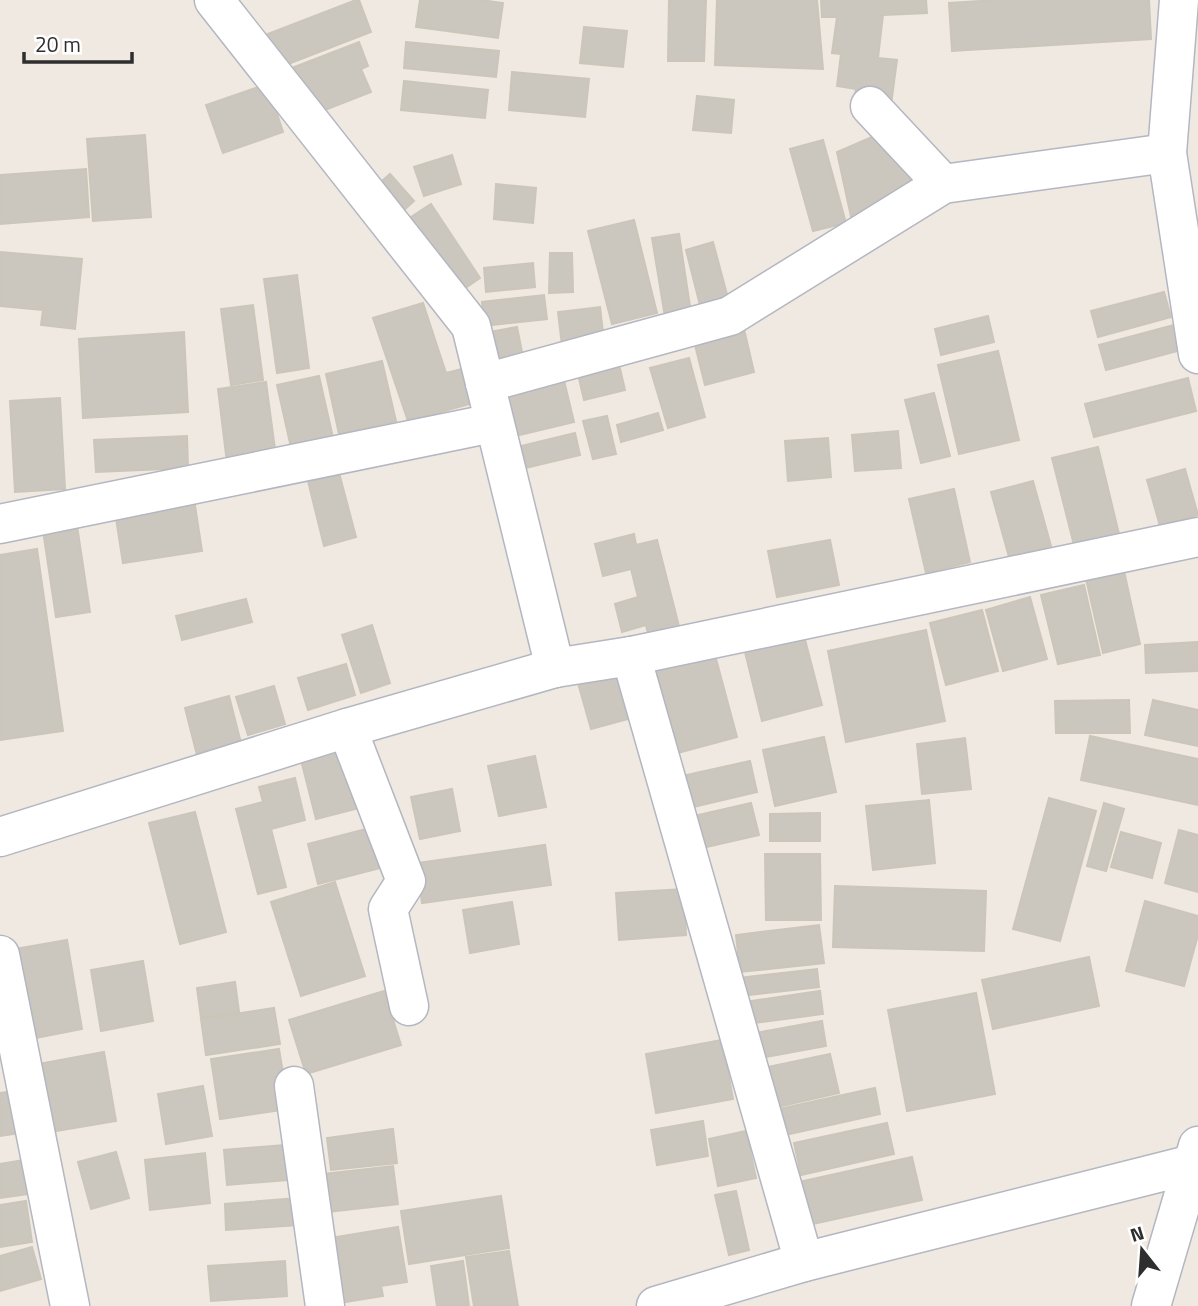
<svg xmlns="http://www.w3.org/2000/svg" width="1198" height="1306" font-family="'Titillium Web',sans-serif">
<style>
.building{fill:#cbc7bf;stroke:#cbc5ba;stroke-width:2}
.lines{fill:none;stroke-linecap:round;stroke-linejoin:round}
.minor-casing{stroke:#b4b7c1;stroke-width:41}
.tertiary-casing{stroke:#b4b7c1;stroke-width:41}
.minor{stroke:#fff;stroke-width:38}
.tertiary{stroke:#fff;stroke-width:38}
</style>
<rect width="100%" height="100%" fill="#efe9e1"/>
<!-- building -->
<g class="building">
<polygon points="356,0 359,0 371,32 278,68 265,35"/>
<polygon points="420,0 481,0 503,3 498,38 416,27"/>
<polygon points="669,0 706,0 704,61 668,61"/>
<polygon points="717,0 817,0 823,69 715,65"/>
<polygon points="821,0 926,0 927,13 883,15 878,58 897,60 891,105 854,101 856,89 837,86 841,54 832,53 837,17 822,17"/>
<polygon points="996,0 1149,0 1151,39 952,51 949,3"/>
<polygon points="584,27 627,31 623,67 580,63"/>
<polygon points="359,42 368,66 361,69 371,92 312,115 284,71"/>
<polygon points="406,42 499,51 496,77 404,68"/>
<polygon points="512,72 589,79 585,117 509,110"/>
<polygon points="404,81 488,90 485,118 401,110"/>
<polygon points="267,84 283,132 223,153 206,105"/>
<polygon points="697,96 734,100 731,133 693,130"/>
<polygon points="888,130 916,191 852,221 837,152"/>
<polygon points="145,135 151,217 93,221 87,139"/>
<polygon points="823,140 846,223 813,231 790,149"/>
<polygon points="452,155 461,184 424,196 414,167"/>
<polygon points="86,169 89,217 0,224 0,175"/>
<polygon points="390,174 414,201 392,221 367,194"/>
<polygon points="496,184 536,188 533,223 494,219"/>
<polygon points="431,204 480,278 452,297 402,223"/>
<polygon points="634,220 657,313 612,324 588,231"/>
<polygon points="679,234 691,313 665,317 652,238"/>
<polygon points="713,242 729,302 701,309 686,250"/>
<polygon points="0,252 82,259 75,329 41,325 43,310 0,306"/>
<polygon points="550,253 572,253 573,292 549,293"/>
<polygon points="533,263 535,287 486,292 484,268"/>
<polygon points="297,275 309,368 277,373 264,279"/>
<polygon points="1164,292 1171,317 1098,337 1091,311"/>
<polygon points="544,295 547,319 484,326 482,302"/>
<polygon points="423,303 446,373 470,367 480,401 408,421 373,318"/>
<polygon points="253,305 263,380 231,385 221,309"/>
<polygon points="600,307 605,349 563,354 558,312"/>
<polygon points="988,316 994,342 941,355 935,329"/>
<polygon points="1174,325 1181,350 1106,370 1099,345"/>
<polygon points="517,327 524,362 491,369 484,333"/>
<polygon points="744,329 754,372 705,385 694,341"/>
<polygon points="184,332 188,412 83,418 79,339"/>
<polygon points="998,351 1019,440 959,454 938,365"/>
<polygon points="689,358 705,417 668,428 650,368"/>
<polygon points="618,360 625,390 584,400 577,370"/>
<polygon points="382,361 396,421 339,434 326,374"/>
<polygon points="562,372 574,422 511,437 499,387"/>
<polygon points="319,376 334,442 292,452 277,385"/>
<polygon points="1188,378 1196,411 1094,437 1085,404"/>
<polygon points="266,382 276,457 227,463 218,389"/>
<polygon points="934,393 950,456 921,463 905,400"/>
<polygon points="60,398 65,489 15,492 10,401"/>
<polygon points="658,413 663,430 621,442 617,425"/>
<polygon points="607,416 616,454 593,459 583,421"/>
<polygon points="898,431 901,468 855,471 852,435"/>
<polygon points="575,433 580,455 517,470 513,448"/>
<polygon points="187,436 188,468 96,472 94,440"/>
<polygon points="828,438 831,477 788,481 785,441"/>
<polygon points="1098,447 1119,534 1074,545 1052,458"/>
<polygon points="338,469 356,537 324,546 307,477"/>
<polygon points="1185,469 1198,515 1160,526 1147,480"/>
<polygon points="1033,481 1051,546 1009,557 991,492"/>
<polygon points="954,489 970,562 926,573 909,499"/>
<polygon points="194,499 202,551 123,563 115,512"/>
<polygon points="76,519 90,612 56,617 42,524"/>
<polygon points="634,534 636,545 657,540 681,634 650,642 646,625 622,632 615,604 638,597 631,569 603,576 595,544"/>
<polygon points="830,540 839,585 777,597 768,551"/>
<polygon points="37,549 63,731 0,740 0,555"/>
<polygon points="1124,571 1140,644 1103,653 1086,579"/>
<polygon points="1084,585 1100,655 1058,664 1041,595"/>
<polygon points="1030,597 1047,659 1003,671 986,610"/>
<polygon points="246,599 252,622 182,640 176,616"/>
<polygon points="982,610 998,671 946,685 930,623"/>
<polygon points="372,625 390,683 361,693 342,635"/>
<polygon points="802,628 822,705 762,721 743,644"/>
<polygon points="926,630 945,721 846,742 828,651"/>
<polygon points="1198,642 1198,671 1146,673 1145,645"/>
<polygon points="715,655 737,737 674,754 652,672"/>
<polygon points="625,663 639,716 591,729 576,676"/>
<polygon points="346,664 355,695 308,710 298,678"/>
<polygon points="274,686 285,724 248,735 236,697"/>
<polygon points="229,696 241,743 197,755 185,708"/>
<polygon points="1129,700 1130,733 1056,733 1055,701"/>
<polygon points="1153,700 1198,710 1198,746 1145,735"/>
<polygon points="1090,736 1198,759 1198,805 1081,780"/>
<polygon points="824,737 836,792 775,806 763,750"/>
<polygon points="965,738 971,789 922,794 917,744"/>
<polygon points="352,747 367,806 316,819 301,760"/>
<polygon points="535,756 546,807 499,816 488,766"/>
<polygon points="750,761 757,792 689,808 682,776"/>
<polygon points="295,778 305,820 271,829 286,887 258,894 236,809 263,802 259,787"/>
<polygon points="452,789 460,831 420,839 411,797"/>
<polygon points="1049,798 1096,811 1060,941 1013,929"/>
<polygon points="929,800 935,863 873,870 866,806"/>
<polygon points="751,803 759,835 702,848 694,816"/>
<polygon points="1104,803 1124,809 1106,871 1087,866"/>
<polygon points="195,812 226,932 180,944 149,823"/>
<polygon points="820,813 820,841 770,841 770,814"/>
<polygon points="374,827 384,867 318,884 308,844"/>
<polygon points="1179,830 1198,835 1198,892 1165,883"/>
<polygon points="1121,832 1161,843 1152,878 1111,867"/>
<polygon points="545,845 551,885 422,903 417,863"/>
<polygon points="765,854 820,854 821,920 766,920"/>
<polygon points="335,882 365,976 301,996 271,902"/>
<polygon points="835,886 986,891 984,951 833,947"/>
<polygon points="684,889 686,935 619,940 616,893"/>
<polygon points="1145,901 1198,916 1198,935 1184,986 1126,971"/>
<polygon points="512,902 519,944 470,953 463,910"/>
<polygon points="819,925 824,963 740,972 736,935"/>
<polygon points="67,940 82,1029 30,1039 15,949"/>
<polygon points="1089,957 1099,1006 993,1029 982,980"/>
<polygon points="143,961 153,1021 101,1031 91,970"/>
<polygon points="817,969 819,987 741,996 739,978"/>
<polygon points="235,982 239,1012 201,1018 197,988"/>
<polygon points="384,991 401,1045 306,1074 289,1020"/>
<polygon points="820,991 823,1014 754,1023 751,1001"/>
<polygon points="976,993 995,1094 907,1111 888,1010"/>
<polygon points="274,1008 280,1044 206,1055 201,1019"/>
<polygon points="822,1021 826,1046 755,1059 750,1034"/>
<polygon points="722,1040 733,1099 656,1113 646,1054"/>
<polygon points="279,1049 289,1109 220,1119 211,1059"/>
<polygon points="104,1052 116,1121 44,1133 33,1065"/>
<polygon points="830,1054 839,1093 777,1107 768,1067"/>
<polygon points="203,1086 212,1136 166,1144 158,1094"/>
<polygon points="875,1088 880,1114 785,1135 779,1109"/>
<polygon points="21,1090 27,1132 0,1136 0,1093"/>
<polygon points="703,1121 708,1156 657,1165 651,1130"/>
<polygon points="887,1123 894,1154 801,1175 794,1143"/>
<polygon points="393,1129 397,1163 331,1170 327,1138"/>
<polygon points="746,1131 756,1178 718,1186 709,1139"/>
<polygon points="297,1144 300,1179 227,1185 224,1150"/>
<polygon points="116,1152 129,1198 91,1209 78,1162"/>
<polygon points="205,1153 210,1203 150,1210 145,1160"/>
<polygon points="912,1157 922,1200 808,1225 799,1182"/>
<polygon points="24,1160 29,1194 0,1198 0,1164"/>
<polygon points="393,1166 398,1204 328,1212 324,1174"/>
<polygon points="736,1191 749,1250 729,1255 715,1195"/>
<polygon points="501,1196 509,1248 409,1264 401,1211"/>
<polygon points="297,1198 299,1225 226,1230 225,1204"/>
<polygon points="26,1201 32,1242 0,1247 0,1205"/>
<polygon points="398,1227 407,1282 381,1286 383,1296 339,1303 330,1238"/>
<polygon points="32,1247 41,1279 0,1291 0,1256"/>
<polygon points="509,1251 518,1306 474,1306 466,1257"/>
<polygon points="285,1261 287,1296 211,1301 208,1266"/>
<polygon points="463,1261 469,1306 437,1306 431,1266"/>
</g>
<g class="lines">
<defs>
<g id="minor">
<polyline points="214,0 471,326 555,668"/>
<polyline points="1179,0 1167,153 1198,354"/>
<polyline points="870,106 943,184"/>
<polyline points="485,383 730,316 943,184 1167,153"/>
<polyline points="0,524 493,423"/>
<polyline points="631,656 804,1262"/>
<polyline points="347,728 406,881 388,909 409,1006"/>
<polyline points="0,837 347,728 555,668 631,656 1198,537"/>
<polyline points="0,955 70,1306"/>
<polyline points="294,1086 325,1306"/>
<polyline points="656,1306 804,1262 1193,1164"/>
</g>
<polyline id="tertiary" points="1151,1306 1198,1146"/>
</defs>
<!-- minor casing -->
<use href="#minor" class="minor-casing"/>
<!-- tertiary casing -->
<use href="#tertiary" class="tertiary-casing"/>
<!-- minor -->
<use href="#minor" class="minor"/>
<!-- tertiary -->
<use href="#tertiary" class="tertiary"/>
</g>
<!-- north arrow -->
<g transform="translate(1142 1250) rotate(343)" stroke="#ffffff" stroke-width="5" paint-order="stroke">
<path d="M0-5L12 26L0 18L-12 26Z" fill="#2e2e2e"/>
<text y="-10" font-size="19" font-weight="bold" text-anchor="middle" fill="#2e2e2e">N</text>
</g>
<!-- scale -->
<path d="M24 52v10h108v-10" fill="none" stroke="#2e2e2e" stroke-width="3.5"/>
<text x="35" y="52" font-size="21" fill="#2e2e2e" stroke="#ffffff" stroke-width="5" paint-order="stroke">20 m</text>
</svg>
